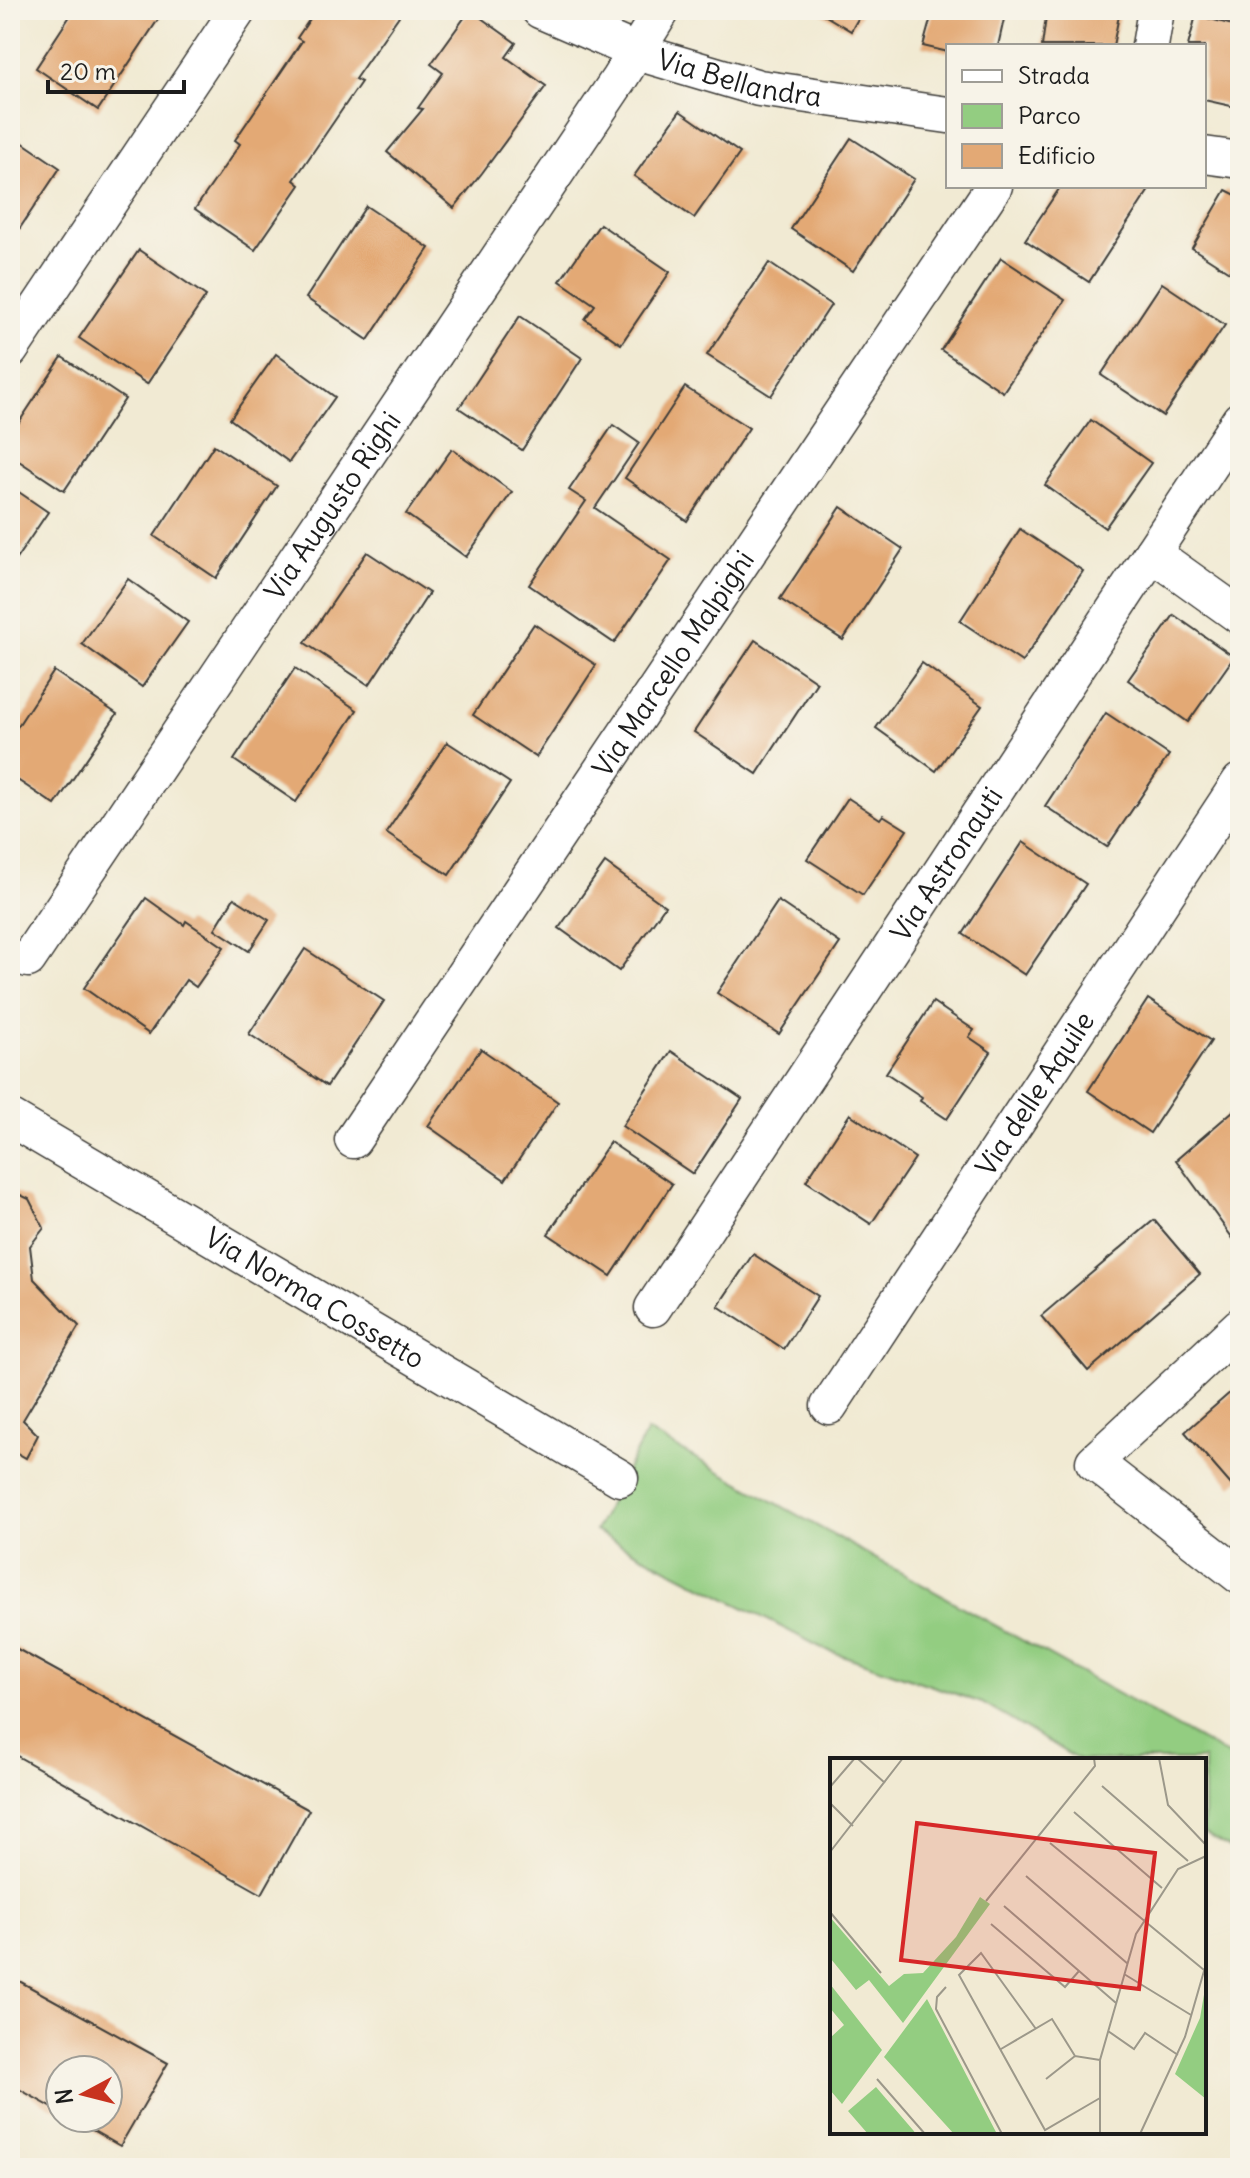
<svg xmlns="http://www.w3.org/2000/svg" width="1250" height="2178" font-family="Delius,sans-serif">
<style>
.green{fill:#93cd81;stroke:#58744e;stroke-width:2}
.building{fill:#e3a975}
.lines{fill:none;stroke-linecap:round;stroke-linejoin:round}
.minor-casing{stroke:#3c3b37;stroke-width:39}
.minor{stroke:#fff;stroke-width:36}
.labels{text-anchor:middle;stroke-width:8;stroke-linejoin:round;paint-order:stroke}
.street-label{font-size:28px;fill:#1c1c1c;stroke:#f7f3e8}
.inset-road{fill:none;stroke:#9c988a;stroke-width:2}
.view{fill:#d62828;fill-opacity:0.15;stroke:#d62828;stroke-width:4}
.inset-edge{fill:none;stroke:#1c1c1c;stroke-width:4}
</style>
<rect width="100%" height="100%" fill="#f7f3e8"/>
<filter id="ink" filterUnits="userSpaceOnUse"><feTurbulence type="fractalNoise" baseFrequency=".0125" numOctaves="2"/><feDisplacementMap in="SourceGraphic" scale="16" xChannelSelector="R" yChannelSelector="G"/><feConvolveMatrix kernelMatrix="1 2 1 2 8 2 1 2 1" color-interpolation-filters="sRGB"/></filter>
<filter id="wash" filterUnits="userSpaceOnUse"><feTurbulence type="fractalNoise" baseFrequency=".006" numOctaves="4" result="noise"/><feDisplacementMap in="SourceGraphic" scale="32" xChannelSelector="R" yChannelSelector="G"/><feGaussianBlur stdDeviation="1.8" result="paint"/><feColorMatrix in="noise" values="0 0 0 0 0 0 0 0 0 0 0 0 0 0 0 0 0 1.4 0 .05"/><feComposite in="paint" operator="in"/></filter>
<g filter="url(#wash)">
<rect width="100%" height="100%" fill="#f1ead3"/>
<!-- green -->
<polygon class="green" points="647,1431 1240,1762 1240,1854 1204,1833 1204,1760 1079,1760 982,1703 824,1649 595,1531"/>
<g id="blocks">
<!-- building -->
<g class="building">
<polygon points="74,10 147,10 159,18 98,110 36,68"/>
<polygon points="316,10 397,10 401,13 355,79 361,82 294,180 300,185 255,250 195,209 240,144 235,140 302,41 297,38"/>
<polygon points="470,10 516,43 506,57 546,86 482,173 454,208 387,152 423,109 418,108 443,73 431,64"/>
<polygon points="816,10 863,10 851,31"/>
<polygon points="933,10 1006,10 998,46 948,46 948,52 923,46"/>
<polygon points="1047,10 1120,10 1113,46 1042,46"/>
<polygon points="1196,15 1240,27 1240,108 1204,100 1204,46 1188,46"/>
<polygon points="680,111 740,153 694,218 634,176"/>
<polygon points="10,134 60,168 10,243"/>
<polygon points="851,138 914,179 853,271 791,229"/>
<polygon points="1061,186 1143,186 1149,190 1089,282 1025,240"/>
<polygon points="1226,190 1240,197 1240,279 1192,248"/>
<polygon points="366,206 429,248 368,340 306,298"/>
<polygon points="600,224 670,272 621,344 585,319 595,305 560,281"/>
<polygon points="139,250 206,296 147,384 79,338"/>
<polygon points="1001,258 1065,300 1003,392 941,350"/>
<polygon points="769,263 831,305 771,396 707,355"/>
<polygon points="1162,283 1225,325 1163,416 1101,375"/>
<polygon points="520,316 582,358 522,450 459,408"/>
<polygon points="276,354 335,397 289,462 230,419"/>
<polygon points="62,357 125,399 64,491 10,455 10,436"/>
<polygon points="685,387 749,428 687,521 625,478"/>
<polygon points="1091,420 1151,463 1105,528 1045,485"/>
<polygon points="613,425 639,443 595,508 671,560 614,643 529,585 586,501 569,490"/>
<polygon points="214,445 277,486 216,578 154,536"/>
<polygon points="452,449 512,492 466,557 406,514"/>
<polygon points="10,486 48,512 10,568"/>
<polygon points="841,507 903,549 843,640 780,599"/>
<polygon points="1020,529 1083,571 1022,662 960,621"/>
<polygon points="367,552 429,593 369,685 305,643"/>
<polygon points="128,579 188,622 142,687 82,644"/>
<polygon points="1174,615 1234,657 1188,722 1128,680"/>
<polygon points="534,624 596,665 536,757 473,715"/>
<polygon points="755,640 817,682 757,774 694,732"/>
<polygon points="922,663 982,706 936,771 876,728"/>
<polygon points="295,668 357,710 296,802 234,760"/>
<polygon points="54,671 117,714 55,805 10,775 10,738"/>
<polygon points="1106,713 1169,755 1107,847 1045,806"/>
<polygon points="447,742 510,783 449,875 386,833"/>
<polygon points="848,798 880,819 883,815 907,830 863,895 807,859"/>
<polygon points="1023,842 1086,884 1025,975 963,934"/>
<polygon points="605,863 665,906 619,971 559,928"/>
<polygon points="146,898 184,925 186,921 224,947 196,987 186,980 149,1034 84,988"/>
<polygon points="234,898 269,920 249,951 215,929"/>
<polygon points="778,901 840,943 779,1034 717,993"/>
<polygon points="305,949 384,1001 327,1086 249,1034"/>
<polygon points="1148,999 1211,1041 1150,1133 1088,1091"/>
<polygon points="933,1002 974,1030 969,1037 991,1052 947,1119 920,1101 922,1097 886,1073"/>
<polygon points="481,1049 558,1102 505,1180 428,1126"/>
<polygon points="671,1051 742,1099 693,1174 622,1126"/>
<polygon points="1240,1105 1240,1235 1234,1240 1176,1160"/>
<polygon points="850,1114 915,1158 871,1224 806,1181"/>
<polygon points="610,1142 672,1184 611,1276 548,1234"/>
<polygon points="10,1190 29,1199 44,1228 30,1246 34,1279 79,1326 23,1420 38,1435 26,1458 10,1449"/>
<polygon points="1154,1220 1200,1274 1088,1371 1041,1316"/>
<polygon points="753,1254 818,1296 784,1349 718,1306"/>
<polygon points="1240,1384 1240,1479 1232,1486 1185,1432"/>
<polygon points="10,1645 309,1810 262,1894 10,1752"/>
<polygon points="10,1976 168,2063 120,2146 71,2118 108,2118 108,2070 60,2070 60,2112 10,2084"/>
</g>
</g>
</g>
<g filter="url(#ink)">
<use href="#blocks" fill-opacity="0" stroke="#3c3b37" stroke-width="2"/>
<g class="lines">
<defs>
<g id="minor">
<path id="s1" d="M540,10L637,52L759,88L948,115"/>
<polyline points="1150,46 1156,10"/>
<polyline points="1204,155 1240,160"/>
<polyline points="10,350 238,10"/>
<polyline points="1152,553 1240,616"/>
<path id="s2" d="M28,959L619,79L662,10"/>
<path id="s3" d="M10,1118L620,1478"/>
<path id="s4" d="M353,1140L994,186"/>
<path id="s5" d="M653,1308L1240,420"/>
<polyline points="1240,1326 1094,1462 1240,1576"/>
<path id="s6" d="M829,1406L1240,782"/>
</g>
</defs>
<!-- minor casing -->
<use href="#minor" class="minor-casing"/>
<!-- minor -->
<use href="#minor" class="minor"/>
</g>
</g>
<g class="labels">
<!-- street labels -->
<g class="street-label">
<text dy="10" stroke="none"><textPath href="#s1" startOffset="212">Via Bellandra</textPath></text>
<text dy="10" stroke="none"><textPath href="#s2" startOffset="546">Via Augusto Righi</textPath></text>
<text dy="10" stroke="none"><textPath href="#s4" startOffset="574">Via Marcello Malpighi</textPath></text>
<text dy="10" stroke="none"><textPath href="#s5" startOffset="532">Via Astronauti</textPath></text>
<text dy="10" stroke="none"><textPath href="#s6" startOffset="374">Via delle Aquile</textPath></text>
<text dy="10" stroke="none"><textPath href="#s3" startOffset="354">Via Norma Cossetto</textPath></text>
</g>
</g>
<!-- overview -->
<g transform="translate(830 1758)">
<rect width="376" height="376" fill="#f1ead3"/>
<path d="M150,139L160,146L73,265L39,222L26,232L1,201L0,159L59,228L74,216L93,215L126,179ZM376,225V341L345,316L370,260ZM0,226L52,292L12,346L0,332V280L14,267L0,250ZM97,241L167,376H124L54,299ZM46,329L83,372L86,376H38L18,353Z" fill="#93cd81"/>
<path class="inset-road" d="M27,0L55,25M329,0L338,47L376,87M272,28L358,103M0,29L25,0M0,45L23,68M244,54L332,130M220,85L374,212M0,94L73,0M196,118L298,206M156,143L265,8L264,0M174,148L286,245M0,154L51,215M161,166L235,229L249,213M294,216L361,257M116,229L107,239L106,251L172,376M206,271L151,195L129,217L215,372L270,340M278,273L304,291L315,275L348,297M171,291L222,261L245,298M47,321L95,376M216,321L245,298L270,302M270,376V302L306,176L348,111L376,98M310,376L355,279L376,206"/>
<path class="view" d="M87,65L325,95L309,231L71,202Z"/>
<rect width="376" height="376" class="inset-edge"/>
</g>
<!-- margin -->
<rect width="1250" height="2178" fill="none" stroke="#f7f3e8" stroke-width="40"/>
<!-- legend -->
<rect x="946" y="44" width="260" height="144" fill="#f7f3e8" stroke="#9f9d96" stroke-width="2"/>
<rect x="962" y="70" width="40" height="12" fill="#ffffff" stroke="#9f9d96" stroke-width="2"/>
<text x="1018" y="84" font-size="24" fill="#1c1c1c">Strada</text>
<rect x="962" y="104" width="40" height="24" fill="#93cd81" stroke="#9f9d96" stroke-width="2"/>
<text x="1018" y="124" font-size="24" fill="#1c1c1c">Parco</text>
<rect x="962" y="144" width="40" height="24" fill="#e3a975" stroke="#9f9d96" stroke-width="2"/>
<text x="1018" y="164" font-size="24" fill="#1c1c1c">Edificio</text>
<!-- north arrow -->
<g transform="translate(84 2094) rotate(263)"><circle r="38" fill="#f7f3e8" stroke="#9f9d96" stroke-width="2"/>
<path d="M0-6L14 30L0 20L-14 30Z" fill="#c8321e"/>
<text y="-12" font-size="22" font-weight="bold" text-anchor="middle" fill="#1c1c1c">N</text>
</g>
<!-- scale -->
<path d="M48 80v12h136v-12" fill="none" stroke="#1c1c1c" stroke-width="4"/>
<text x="60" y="80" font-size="24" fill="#1c1c1c" stroke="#f7f3e8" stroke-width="6" paint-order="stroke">20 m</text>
</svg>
